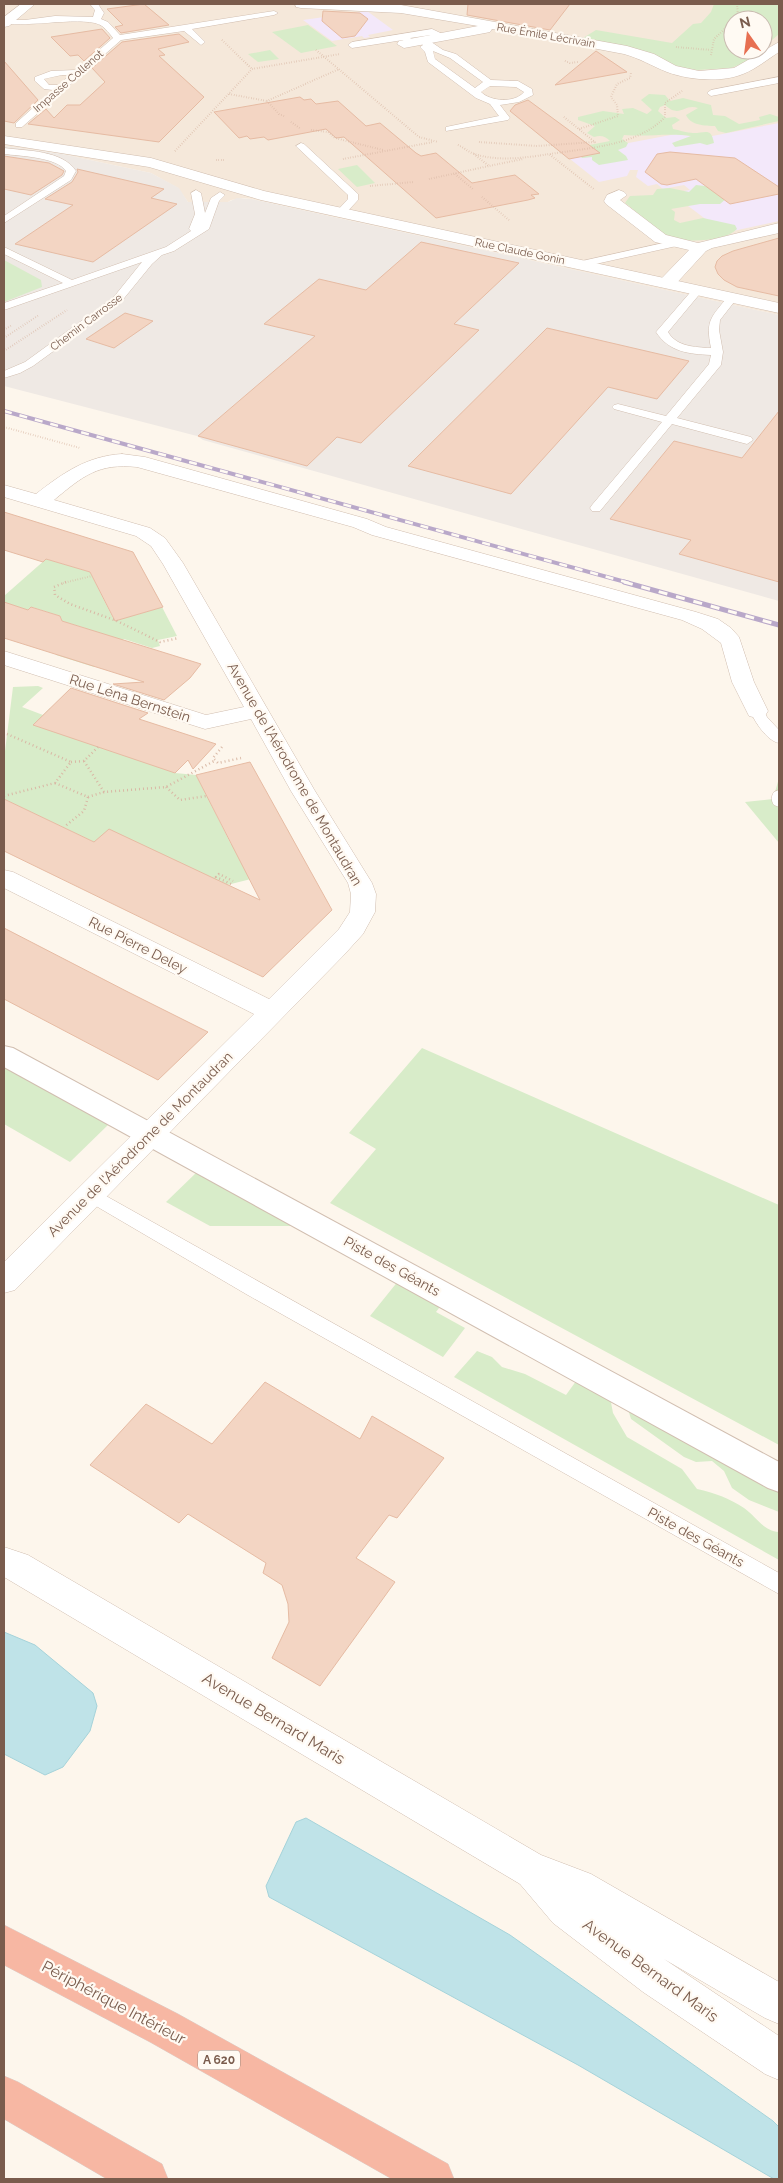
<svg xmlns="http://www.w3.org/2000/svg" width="783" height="2183" font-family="Raleway,sans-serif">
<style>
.residential{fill:#f5e8da;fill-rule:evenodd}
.industrial{fill:#efe9e4}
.education{fill:#f3e8fa}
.green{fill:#d8ecc9}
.water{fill:#bfe3e8;stroke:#a5d3da}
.building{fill:#f3d5c3;stroke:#e6bba3}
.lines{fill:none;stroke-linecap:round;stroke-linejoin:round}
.service-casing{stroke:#d1beb0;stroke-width:1}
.pedestrian-casing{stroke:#d1beb0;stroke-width:2}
.minor-casing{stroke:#d1beb0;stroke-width:1}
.tertiary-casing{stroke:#d1beb0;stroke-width:1}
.motorway-casing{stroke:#dad1cd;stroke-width:1}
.path-far1{stroke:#d9b8a5;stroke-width:2;stroke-dasharray:0.5 2;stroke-linecap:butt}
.path{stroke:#d9b8a5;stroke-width:2.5;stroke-dasharray:1 3;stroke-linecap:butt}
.service{fill:#fff;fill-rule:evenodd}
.pedestrian{fill:#fff;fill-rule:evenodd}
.minor{fill:#fff;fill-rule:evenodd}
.tertiary{fill:#fff;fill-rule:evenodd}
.motorway{fill:#f7b7a3;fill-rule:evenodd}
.rail-far1-casing{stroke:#b9a8c9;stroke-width:4}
.rail-casing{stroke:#b9a8c9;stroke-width:5}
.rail-far1{stroke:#fffaf3;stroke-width:2.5;stroke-dasharray:8;stroke-linecap:butt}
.rail{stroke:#fffaf3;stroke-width:3;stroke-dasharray:9;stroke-linecap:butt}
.labels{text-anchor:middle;stroke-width:4.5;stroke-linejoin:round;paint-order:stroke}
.far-street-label{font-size:11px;fill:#7a5c4d;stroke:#fffaf3}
.shield{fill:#fffaf3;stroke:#a28b7f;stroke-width:1}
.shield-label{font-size:12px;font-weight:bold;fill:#7a5c4d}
.street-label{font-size:14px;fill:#7a5c4d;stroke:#fffaf3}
.near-street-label{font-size:16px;fill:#7a5c4d;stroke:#fffaf3}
</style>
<rect width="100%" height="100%" fill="#fdf6ec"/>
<!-- residential -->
<path class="residential" d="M4,4H779V315L252,199L244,198L231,200L228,202H188L178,188L151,173L62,154L4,146ZM733,20H763V50H733Z"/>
<!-- industrial -->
<polygon class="industrial" points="4,146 62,154 151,173 179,188 188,202 228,202 237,198 252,199 779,315 779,601 203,440 197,436 4,386"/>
<!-- education -->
<g class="education">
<polygon points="367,11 393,30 368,35 370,37 364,38 362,36 332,41 303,20"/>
<polygon points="779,123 779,221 724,233 671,193 690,190 684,185 663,189 657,184 648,186 636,177 638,170 630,170 627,176 599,182 565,155 676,134 702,138"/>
</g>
<!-- green -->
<g class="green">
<polygon points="714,4 779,4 779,27 778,28 779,34 763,48 763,20 733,20 733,50 760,50 746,62 731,68 697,70 679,67 640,50 583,38 596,30 672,43 693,24 701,23 711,12"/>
<polygon points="308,25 337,46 301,53 272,32"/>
<polygon points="270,50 279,59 258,62 248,54"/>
<path d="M649,94L665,95L670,101L683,98L711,105L713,115L725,116L739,124L760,120L759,117L770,114L779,117V121L726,133L718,131L715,126C705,126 690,125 686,115L698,108C684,103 680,119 665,105L660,107L658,111L666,118L675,117L680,120L672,125L673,129C679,130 687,133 693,133C706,133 711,127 714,143L707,145L700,143L675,147L672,143L691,136C668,133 647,137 624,135L622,139L628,143L626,147L618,150L626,156L628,160L599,165L592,160V157L582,158L574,148L610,141C605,136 601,135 594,137L587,133L595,126L578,120V117L603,111L624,114L622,109L633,108L647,114L652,110L641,100Z"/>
<polygon points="357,165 375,183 357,187 338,169"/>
<path d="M696,185L705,186L728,197L720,204H700L671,209L675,212L674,220L680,223L703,218L735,225L737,229C725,242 685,243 669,237C659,233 635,210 625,203L630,196L653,195L657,189L670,188L689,192Z"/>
<polygon points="4,260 41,280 42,287 4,302"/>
<polygon points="46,559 90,572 113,618 139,614 162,607 177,636 158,640 160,646 152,648 124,639 105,652 94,667 56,655 73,642 85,628 62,621 60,616 32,607 28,610 4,603 4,596"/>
<polygon points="38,686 43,688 22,707 43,715 50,708 55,710 175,773 196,775 231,844 288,830 306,865 227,885 94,842 6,800 4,799 4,759 13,687"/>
<polygon points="779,778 779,843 745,802 773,799"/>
<polygon points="422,1048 779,1205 779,1445 330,1203 376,1149 349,1133"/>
<polygon points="4,1065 110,1123 70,1162 4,1124"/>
<polygon points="198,1171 294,1226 210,1226 166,1202"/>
<polygon points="399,1280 442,1304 436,1312 465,1328 443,1357 370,1316"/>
<path d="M477,1351L492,1357L502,1367L525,1374L566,1395L579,1377L609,1392L613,1413L627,1437L682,1469L697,1489C715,1493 729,1498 744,1508C757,1517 763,1531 779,1532V1560L454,1377Z"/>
<polygon points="626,1403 779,1487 779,1512 749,1500 732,1488 724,1471 712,1461 696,1462 684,1457 631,1419"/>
</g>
<!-- water -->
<g class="water">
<polygon points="4,1632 35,1645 93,1693 97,1706 90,1731 63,1767 45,1775 4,1754"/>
<polygon points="306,1818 510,1935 773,2121 779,2127 779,2179 774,2179 578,2065 269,1897 266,1886 296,1822"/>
</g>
<!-- building -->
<g class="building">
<polygon points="144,4 169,25 121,33 115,27 123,25 107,9"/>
<polygon points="468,4 570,4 550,30 467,15"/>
<polygon points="323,11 360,13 368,19 355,36 342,38 322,21"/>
<polygon points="102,29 110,38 84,61 78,55 70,56 51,37"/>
<polygon points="179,34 189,42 158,49 165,55 159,56 204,97 159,142 28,124 46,109 54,118 67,105 80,105 105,82 92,68 122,42"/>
<polygon points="596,51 627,72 555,85"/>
<polygon points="4,61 38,100 14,123 4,121"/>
<polygon points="300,97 304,100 311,99 316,104 338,101 366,126 380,123 416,153 421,156 436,153 472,183 515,175 539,194 531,195 535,198 528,200 436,218 344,137 336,138 326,129 268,140 264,137 250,139 247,136 239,138 214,112"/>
<polygon points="528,100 600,153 569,159 510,111 515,105"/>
<polygon points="670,152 735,158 779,187 779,194 730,204 696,179 667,185 661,184 645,172 657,154"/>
<polygon points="4,156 49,163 64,171 62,175 31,195 4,189"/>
<polygon points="77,169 164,189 151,198 177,204 93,262 15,244 73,205 45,199 72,182 78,172"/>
<polygon points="779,238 779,296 737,287 724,280 718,274 715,267 717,261 722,256 733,251"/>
<polygon points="421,242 519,263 454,324 479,330 361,443 337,437 307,466 198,436 315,336 264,324 319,279 366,290"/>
<polygon points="125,313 153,321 114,348 86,339"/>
<polygon points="547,328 689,361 657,399 608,387 511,494 408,466"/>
<polygon points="779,411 779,582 679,554 691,540 610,519 674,441 742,458"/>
<polygon points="4,512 133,552 163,607 115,621 90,572 46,559 43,562 4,550"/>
<polygon points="4,602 28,610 31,607 60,616 62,621 201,664 190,678 164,700 113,684 144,682 4,638"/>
<polygon points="71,688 148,713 139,719 216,744 193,769 188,760 175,773 33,725"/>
<polygon points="250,762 332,910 263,977 4,851 4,799 94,842 109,829 260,900 196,775"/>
<polygon points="4,928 128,992 208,1032 158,1080 4,999"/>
<polygon points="265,1382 360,1439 372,1416 444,1458 397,1518 389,1515 356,1558 395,1582 320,1686 272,1658 289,1622 288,1604 282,1585 263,1573 266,1563 188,1514 179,1523 90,1465 146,1404 212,1444"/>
</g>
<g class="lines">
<defs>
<g id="service">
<path d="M90,4H98L104,13L101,19L108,22L120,35L274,11L278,13L274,15L192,29L205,42L201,45L184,31L121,40L22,127H16V123L53,90L44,89L35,81V77L51,71L76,70L113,38C110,34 106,29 102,26C87,15 27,28 4,23V20H25L55,16L93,17L95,10ZM62,75H70L59,85H49L44,79Z"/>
<polygon points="432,29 449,37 445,40 431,35 410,38 417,42 413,45 405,43 403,40 352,48 348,45 352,42"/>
<path d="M421,39H427L443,50L456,54L491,80L518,81L532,89L533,95L519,102L500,105L510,118L508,120L446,131V127L499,116L490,104L476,98L428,62L425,52L420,47L423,45L420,41ZM433,51L450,58L483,82L475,88L435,59ZM490,86L516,87L524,92C515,103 491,102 481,92Z"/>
<polygon points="779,77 779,83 711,96 707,93 711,90"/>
<polygon points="301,143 304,144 358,194 358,200 345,214 341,215 336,212 348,199 348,195 298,148 296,146"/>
<path d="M4,148C27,151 62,150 76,171L71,180L4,223V216L64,176L66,171C57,157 20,156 4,154Z"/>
<polygon points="196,190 201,193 205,213 211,198 220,192 225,195 219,201 209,229 174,251 162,255 152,264 121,302 33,366 20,373 4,378 4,371 25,362 113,298 142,262 4,310 4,303 63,283 4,254 4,247 72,280 166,247 191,231 189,229 195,214 191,193"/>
<polygon points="677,240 682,243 681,245 582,267 577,264 582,261"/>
<path d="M698,287L703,290L668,332C677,347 695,347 711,348C705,319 712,317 729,295L733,294L738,297L720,320L719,330L723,352L721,365L677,418L751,437L753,440L747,444L672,424L600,511H592L590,508L592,505L662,422L614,409L612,407L614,405L618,404L666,416L709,364L711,355C689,354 669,352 656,332L694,288Z"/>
<path d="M757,707L762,708L767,717L779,730V743C767,741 755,722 750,711L752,708Z"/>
<path d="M779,790V807L774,805C771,801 771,796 774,792Z"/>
<polygon points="90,1187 779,1573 779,1594 246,1294 84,1199 81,1194 84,1189"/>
</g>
<polygon id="pedestrian" points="4,1046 13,1048 779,1462 779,1492 768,1488 4,1067"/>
<g id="minor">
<polygon points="21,4 35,4 9,26 4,27 4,17"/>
<path d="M295,4L401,5L627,46L654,54L676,66L699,71L734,68L779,42V52C768,59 756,69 743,74C721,83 689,80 667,72C652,66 639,58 624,54L492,29L490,32L485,33L404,48L397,44L399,41L478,26L401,13L301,8L296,7Z"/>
<polygon points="619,190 624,192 627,195 620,200 666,235 698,243 779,223 779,233 712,248 706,251 673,287 661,287 659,283 661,279 689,250 655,242 606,204 604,201 607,195"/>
<path d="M122,454L145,457L367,519L386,527L696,612L718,619L731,628L739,637L754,682L768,711L765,716L757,718L749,716L732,682L721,643L702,629L682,620L372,535L353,527L137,467C98,463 83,476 54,500L150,528L165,538L183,563L315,791L372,883L376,894L375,912L363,934L343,956L15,1290L4,1293V1262L254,1014L4,888V870L13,872L269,999L339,929L350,912L351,894L348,883L291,791L251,719L205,729L4,665V651L206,715L244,707L163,564L151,546L136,536L4,497V485L36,494C63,473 87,456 122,454Z"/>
</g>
<g id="tertiary">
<polygon points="4,136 151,158 264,191 779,303 779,313 261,200 149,167 4,144"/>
<polygon points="4,1547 28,1555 541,1855 591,1874 779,1982 779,2024 765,2018 664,1959 779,2036 779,2080 765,2074 643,1992 553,1923 520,1884 4,1577"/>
</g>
<g id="motorway">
<polygon points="4,1925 178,2014 448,2164 454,2179 392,2179 150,2042 4,1965"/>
<polygon points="4,2076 18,2082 162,2164 168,2179 107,2179 4,2119"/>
</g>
</defs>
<!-- service casing -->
<use href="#service" class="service-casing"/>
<!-- pedestrian casing -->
<use href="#pedestrian" class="pedestrian-casing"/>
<!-- minor casing -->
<use href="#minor" class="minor-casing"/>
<!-- tertiary casing -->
<use href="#tertiary" class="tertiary-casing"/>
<!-- motorway casing -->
<use href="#motorway" class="motorway-casing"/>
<!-- path-far1 -->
<g class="path-far1">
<polyline points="738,16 743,20"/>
<polyline points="734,20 738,16 737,4"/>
<polyline points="222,40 252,69"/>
<polyline points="676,47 711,50"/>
<polyline points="316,50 419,137 438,142"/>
<polyline points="711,55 714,39 733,21"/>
<polyline points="565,61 570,63 578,62"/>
<polyline points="229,94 267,101"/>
<polyline points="284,116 279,114 267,101 339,69"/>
<polyline points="564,117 596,143"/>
<polyline points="291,122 301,129"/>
<polyline points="579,129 618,116 617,105 611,97 617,84 630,78 631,73"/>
<polyline points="311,130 328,132 335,138 383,150"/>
<polyline points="479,142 537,146 595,142"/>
<path d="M458,145C463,147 467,151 472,153C494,162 526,158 549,154L595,190"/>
<polyline points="175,151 252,69 340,54"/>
<polyline points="474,154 489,166 523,159"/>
<path d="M550,154C587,148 638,146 665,117V103L682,91"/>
<polyline points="343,159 433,142"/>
<polyline points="216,160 224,160"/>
<polyline points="455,174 474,190"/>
<polyline points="429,179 489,166"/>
<polyline points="370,186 414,182"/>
<polyline points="482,197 510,221"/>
<polyline points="4,330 12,325"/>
<polyline points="4,338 39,315"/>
<polyline points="4,351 67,310"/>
<polyline points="4,427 80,448"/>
<polyline points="63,583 92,576"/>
</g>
<!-- path -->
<g class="path">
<polyline points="66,582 54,587 55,595 70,604 117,621 160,642 179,638"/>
<polyline points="222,747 213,758 218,763 241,758"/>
<polyline points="84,761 104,792 166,787 216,760"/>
<polyline points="71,762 84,761 98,747"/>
<polyline points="55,783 88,797 84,811 64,827"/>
<polyline points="166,787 180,800 207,796"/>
<polyline points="4,796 55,783 71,762 7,734"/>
<polyline points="88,797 104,792"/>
<polyline points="231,884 216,877 219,874 233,881"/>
</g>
<!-- service -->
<use href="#service" class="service"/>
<!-- pedestrian -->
<use href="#pedestrian" class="pedestrian"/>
<!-- minor -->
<use href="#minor" class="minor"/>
<!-- tertiary -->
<use href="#tertiary" class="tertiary"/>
<!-- motorway -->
<use href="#motorway" class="motorway"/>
<defs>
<polyline id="rail-far1" points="4,411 629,583"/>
<polyline id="rail" points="624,582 779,625"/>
</defs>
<!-- rail-far1 casing -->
<use href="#rail-far1" class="rail-far1-casing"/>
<!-- rail casing -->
<use href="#rail" class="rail-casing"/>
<!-- rail-far1 -->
<use href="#rail-far1" class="rail-far1"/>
<!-- rail -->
<use href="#rail" class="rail"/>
</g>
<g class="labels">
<!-- far-street labels -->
<g class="far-street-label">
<text transform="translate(546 35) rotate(10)" y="4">Rue Émile Lécrivain</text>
<text transform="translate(68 81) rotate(-41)" y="4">Impasse Collenot</text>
<text transform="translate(520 251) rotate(12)" y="4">Rue Claude Gonin</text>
<text transform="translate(86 322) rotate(-37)" y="4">Chemin Carrosse</text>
</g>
<!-- shield labels -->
<rect class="shield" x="198" y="2050.5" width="42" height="19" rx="4"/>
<g class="shield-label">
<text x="219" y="2064">A 620</text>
</g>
<!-- street labels -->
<g class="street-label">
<text transform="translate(130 698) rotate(18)" y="5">Rue Léna Bernstein</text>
<text transform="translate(295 774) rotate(60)" y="5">Avenue de l'Aérodrome de Montaudran</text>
<text transform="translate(138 945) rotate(27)" y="5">Rue Pierre Deley</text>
<text transform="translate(140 1144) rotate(-45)" y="5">Avenue de l'Aérodrome de Montaudran</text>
<text transform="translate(392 1266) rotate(29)" y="5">Piste des Géants</text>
<text transform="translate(696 1537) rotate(29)" y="5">Piste des Géants</text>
</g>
<!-- near-street labels -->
<g class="near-street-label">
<text transform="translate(274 1718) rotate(31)" y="6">Avenue Bernard Maris</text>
<text transform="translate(651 1970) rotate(36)" y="6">Avenue Bernard Maris</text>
<text transform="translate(114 2002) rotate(28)" y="6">Périphérique Intérieur</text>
</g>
</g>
<!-- border -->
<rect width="783" height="2183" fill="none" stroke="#7a5c4d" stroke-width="10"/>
<!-- north arrow -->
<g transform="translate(748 35) rotate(346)"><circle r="24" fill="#fffaf3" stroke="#cabbb1"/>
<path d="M0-4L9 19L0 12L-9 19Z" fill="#e76f51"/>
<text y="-8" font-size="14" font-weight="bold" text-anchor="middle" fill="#7a5c4d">N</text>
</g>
</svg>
